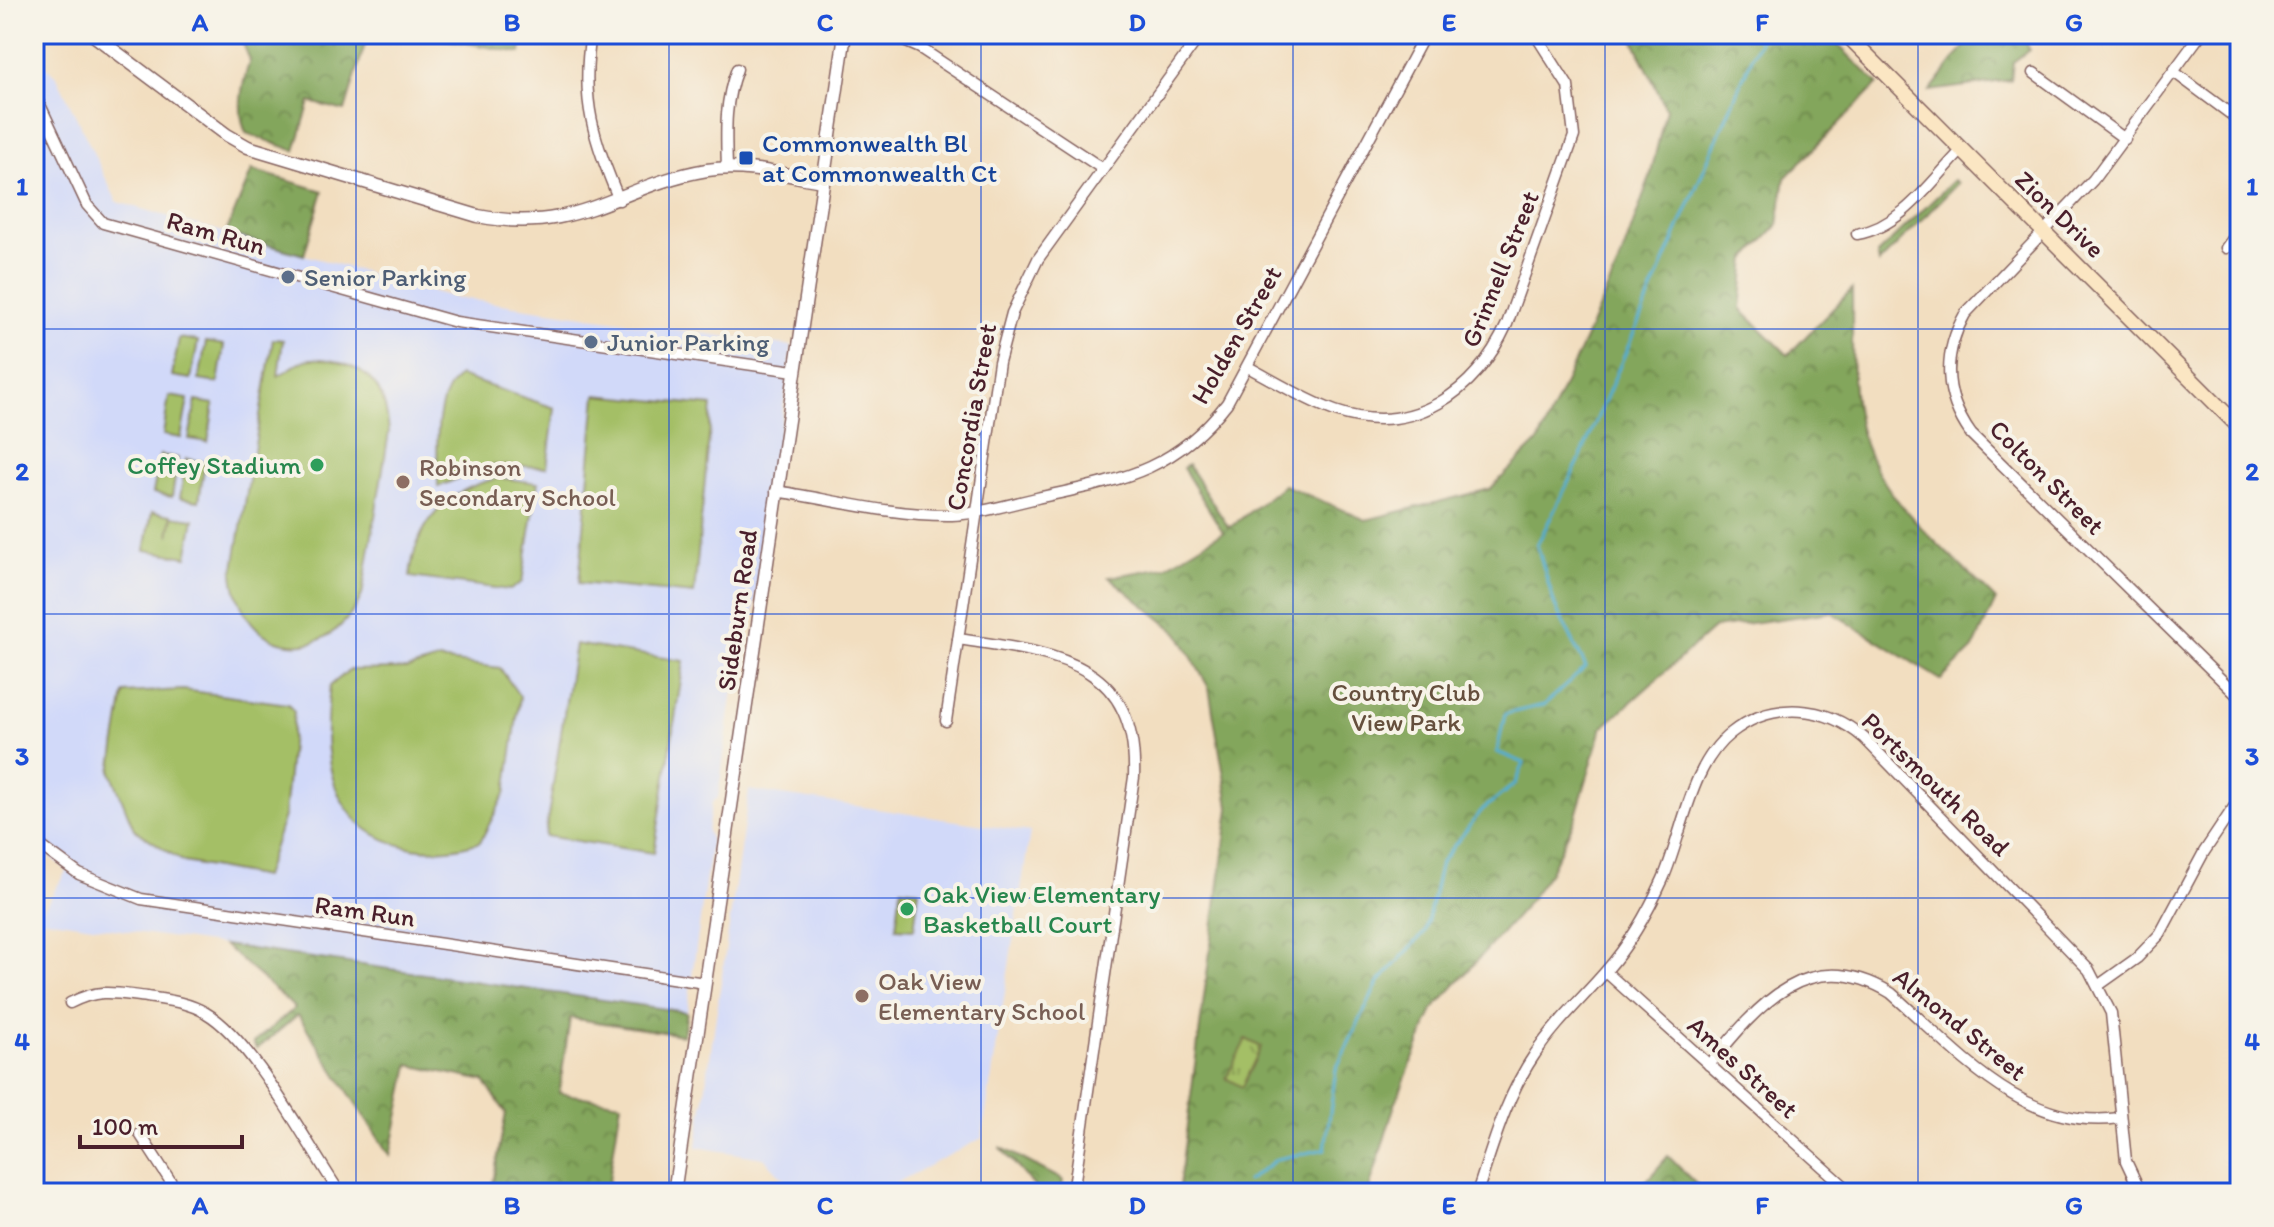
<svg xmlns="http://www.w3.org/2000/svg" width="2274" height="1227" font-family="Itim,sans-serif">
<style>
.built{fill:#d1d9f9}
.forest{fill:url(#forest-crowns);stroke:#666243;stroke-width:2}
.park{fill:url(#park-tufts);stroke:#776f48;stroke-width:2}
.pitch{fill:#a4bf66;stroke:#776f48;stroke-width:2}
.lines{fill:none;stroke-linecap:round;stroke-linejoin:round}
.stream{stroke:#53aed1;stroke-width:3}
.minor-casing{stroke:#85625f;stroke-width:13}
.tertiary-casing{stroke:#85625f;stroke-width:15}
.secondary-casing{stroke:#85625f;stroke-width:17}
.minor{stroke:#fff;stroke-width:10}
.tertiary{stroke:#fff;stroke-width:12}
.secondary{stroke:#fbe6c3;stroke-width:14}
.grid{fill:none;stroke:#1d4ed8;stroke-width:2;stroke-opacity:0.55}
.transit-dot{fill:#1a4fb4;stroke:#f7f3e8;stroke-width:3}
.service-dot{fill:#5c6f8a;stroke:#f7f3e8;stroke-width:3}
.leisure-dot{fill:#2e9e5b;stroke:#f7f3e8;stroke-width:3}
.education-dot{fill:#8d6e63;stroke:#f7f3e8;stroke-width:3}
.labels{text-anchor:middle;stroke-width:8;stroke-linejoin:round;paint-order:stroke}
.transit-label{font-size:26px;fill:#164399;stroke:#f7f3e8;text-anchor:start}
.street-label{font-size:26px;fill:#4a1f2b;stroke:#f7f3e8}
.service-label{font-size:26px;fill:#4e5e75;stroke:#f7f3e8;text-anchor:start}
.leisure-label{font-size:26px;fill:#27864d;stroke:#f7f3e8;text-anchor:end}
.education-label{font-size:26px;fill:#785e54;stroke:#f7f3e8;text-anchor:start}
.park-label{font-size:26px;fill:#654f3d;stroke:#f7f3e8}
.neatline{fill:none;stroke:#1d4ed8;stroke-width:3}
.grid-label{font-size:26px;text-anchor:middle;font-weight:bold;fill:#1d4ed8}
</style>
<defs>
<pattern id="forest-crowns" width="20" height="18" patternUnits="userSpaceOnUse" patternTransform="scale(2)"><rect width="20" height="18" fill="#83a65b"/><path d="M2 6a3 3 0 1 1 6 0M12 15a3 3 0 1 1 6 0" fill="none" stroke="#6d874b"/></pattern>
<pattern id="park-tufts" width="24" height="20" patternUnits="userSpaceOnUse" patternTransform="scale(2)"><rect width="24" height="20" fill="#a4bf66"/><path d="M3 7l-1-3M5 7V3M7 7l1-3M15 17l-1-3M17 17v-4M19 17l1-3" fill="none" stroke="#889b54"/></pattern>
</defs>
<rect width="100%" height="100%" fill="#f7f3e8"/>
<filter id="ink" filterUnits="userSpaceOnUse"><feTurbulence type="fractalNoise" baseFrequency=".0125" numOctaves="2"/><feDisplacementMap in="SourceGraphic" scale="16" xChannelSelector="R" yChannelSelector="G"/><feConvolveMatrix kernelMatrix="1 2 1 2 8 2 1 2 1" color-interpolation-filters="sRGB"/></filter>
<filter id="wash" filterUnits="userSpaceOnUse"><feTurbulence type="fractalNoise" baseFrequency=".006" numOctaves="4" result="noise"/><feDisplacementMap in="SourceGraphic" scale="32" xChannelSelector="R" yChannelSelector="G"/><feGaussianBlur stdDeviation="1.8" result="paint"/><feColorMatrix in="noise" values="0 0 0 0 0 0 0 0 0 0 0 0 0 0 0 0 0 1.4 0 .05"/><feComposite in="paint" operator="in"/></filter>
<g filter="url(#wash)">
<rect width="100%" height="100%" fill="#f2dec0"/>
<!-- built -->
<g class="built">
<polygon points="34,55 57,77 117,202 452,297 792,346 753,618 743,617 718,798 712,802 707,831 711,841 687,1012 38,918 67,870 34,845"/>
<polygon points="749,790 1030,832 982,1138 877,1193 797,1193 764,1158 697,1147"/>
</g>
<!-- forest -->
<g class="forest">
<path d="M239,34H368L345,111L310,102L295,151L246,133C236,109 242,84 250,60Z"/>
<polygon points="417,34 524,34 521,53"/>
<path d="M1631,34H1827L1878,84L1785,178L1778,225L1746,259L1741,309L1788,355L1852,289C1853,337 1848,402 1866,447C1890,509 1951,554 1996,600L1973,649L1941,680L1831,612L1714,628L1602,728L1575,819L1550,872L1522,910L1433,1010L1395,1104L1368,1193H1178L1229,808L1227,794L1209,688L1178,633L1109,577L1165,567L1223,532L1183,468L1188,465L1229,528L1284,485L1366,520L1490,489L1539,441L1620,261L1650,177L1666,109Z"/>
<polygon points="1974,34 2024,34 2029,50 2013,62 2011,80 1930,91"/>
<polygon points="252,170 323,191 304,255 226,233"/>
<polygon points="1954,180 1958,183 1879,263 1877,254"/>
<polygon points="224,945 687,1012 683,1035 570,1018 559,1093 621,1103 607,1193 491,1193 506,1113 484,1081 409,1065 390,1156 298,1015 257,1049 253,1043 295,1008"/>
<polygon points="1000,1147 1063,1180 1061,1193 1040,1193"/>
<polygon points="1668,1156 1704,1192 1703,1193 1636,1193"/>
</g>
<!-- park -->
<polygon class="park" points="1246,1039 1261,1047 1242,1087 1226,1078"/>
<!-- pitch -->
<g class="pitch">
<polygon points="179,338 198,341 191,379 172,376"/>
<path d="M273,339L283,340L278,376C287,371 297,363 306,360C317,357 334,360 344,364C378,375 386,399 389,432L362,595C327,670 242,657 233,574Z"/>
<polygon points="206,342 224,345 218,383 199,380"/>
<path d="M459,376L555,408L547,467L489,465L438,487C438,454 431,400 459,376Z"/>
<polygon points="596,395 712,406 694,594 579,583"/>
<polygon points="169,396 188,399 181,438 163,435"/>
<polygon points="196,401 214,404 208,442 189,439"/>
<polygon points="160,455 178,458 172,497 153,493"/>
<polygon points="186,459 205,462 199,501 180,498"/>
<path d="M500,478L538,483L522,582L510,590L410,577C415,523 448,488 500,478Z"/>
<polygon points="152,512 172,515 169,536 173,516 194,519 187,557 145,550"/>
<polygon points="575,644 684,661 654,853 545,836"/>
<path d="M438,660L500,668L520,697L506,792L480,842C425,861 356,846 335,785C324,753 326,719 330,686L349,670L407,669Z"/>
<polygon points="183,690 288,704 294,712 284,816 264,877 184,862 134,829 111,772 124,693"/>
<polygon points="901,888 919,890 914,929 896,928"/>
</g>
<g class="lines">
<!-- stream -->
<polyline class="stream" points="1247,1181 1277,1159 1325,1149 1336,1069 1378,983 1425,932 1441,862 1482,810 1516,783 1524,763 1497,752 1505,714 1544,705 1586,667 1555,606 1537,545 1579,461 1762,34"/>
</g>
</g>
<g filter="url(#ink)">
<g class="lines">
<defs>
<g id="minor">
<path d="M591,34C580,101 594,139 619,200"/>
<polyline points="888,34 920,48 1103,169"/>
<path d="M2201,34L2093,180L1965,314C1942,355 1944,396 1971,434L2240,698"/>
<polyline points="2174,72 2240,121"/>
<polyline points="2034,73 2125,139"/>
<polyline points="34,92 87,205 103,223 456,322 794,371"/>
<path d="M727,168C726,133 724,102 737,69"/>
<path d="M1857,234C1901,227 1931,182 1961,151"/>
<polyline points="2226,248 2240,229"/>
<path d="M1248,367C1276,382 1305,400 1335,411C1413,438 1476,392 1507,324L1574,136L1568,86L1535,34"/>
<path d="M776,491C833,500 894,516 952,515C979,514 1010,504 1037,498C1119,480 1173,473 1227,403L1425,34"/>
<path d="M958,639C1050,653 1138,658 1134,777L1073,1193"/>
<polyline points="946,721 999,362 1012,313 1038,259 1201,34"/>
<polyline points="34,841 79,874 141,899 705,983"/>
<polyline points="1606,972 1852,1193"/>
<polyline points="2099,985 2137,958 2160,934 2204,852 2240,798"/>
<path d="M70,1003C100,988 114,993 147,997C167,1000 188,1002 206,1013C253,1040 307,1145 340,1193"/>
<path d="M1709,1065C1758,1005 1809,943 1891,993C1957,1051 2023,1132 2120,1118"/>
<polyline points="140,1134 178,1193"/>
<path d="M1477,1193C1493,1145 1506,1096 1535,1054C1555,1023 1582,999 1606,971C1630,944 1648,912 1663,879C1683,833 1690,765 1731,733C1772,700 1826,705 1864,738L2089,970L2111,1013L2126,1161L2141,1193"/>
</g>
<g id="tertiary">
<path d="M92,34L227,135L248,147L478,216C579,236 618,185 707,170C745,164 785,175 822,181"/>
<polyline points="674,1193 845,34"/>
</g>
<polyline id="secondary" points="1846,34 2240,428"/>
</defs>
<!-- minor casing -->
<use href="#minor" class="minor-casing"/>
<!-- tertiary casing -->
<use href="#tertiary" class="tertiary-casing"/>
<!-- secondary casing -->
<use href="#secondary" class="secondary-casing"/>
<!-- minor -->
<use href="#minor" class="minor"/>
<!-- tertiary -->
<use href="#tertiary" class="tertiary"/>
<!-- secondary -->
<use href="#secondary" class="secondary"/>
</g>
</g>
<!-- grid -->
<path class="grid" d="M356,34V1193M669,34V1193M981,34V1193M1293,34V1193M1605,34V1193M1918,34V1193M34,329H2240M34,614H2240M34,898H2240"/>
<!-- markers -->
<rect class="transit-dot" x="738" y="150" width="16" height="16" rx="4"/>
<g class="service-dot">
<circle cx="288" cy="277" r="8"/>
<circle cx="591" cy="342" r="8"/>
</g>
<g class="leisure-dot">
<circle cx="317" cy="465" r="8"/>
<circle cx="907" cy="909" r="8"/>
</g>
<g class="education-dot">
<circle cx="403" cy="482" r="8"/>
<circle cx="862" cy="996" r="8"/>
</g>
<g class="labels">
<!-- transit labels -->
<g class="transit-label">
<text x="762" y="152">Commonwealth Bl<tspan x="762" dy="30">at Commonwealth Ct</tspan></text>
</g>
<!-- street labels -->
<g class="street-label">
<text transform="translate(2060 214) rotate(44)" y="9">Zion Drive</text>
<text transform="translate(216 233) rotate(16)" y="9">Ram Run</text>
<text transform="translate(1500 269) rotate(-68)" y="9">Grinnell Street</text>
<text transform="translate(1236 335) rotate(-60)" y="9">Holden Street</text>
<text transform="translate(971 417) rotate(-80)" y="9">Concordia Street</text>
<text transform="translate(2047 477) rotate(45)" y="9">Colton Street</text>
<text transform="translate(737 610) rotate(-82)" y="9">Sideburn Road</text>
<text transform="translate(1936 784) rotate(44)" y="9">Portsmouth Road</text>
<text transform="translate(365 911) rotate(8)" y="9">Ram Run</text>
<text transform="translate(1960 1024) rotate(39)" y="9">Almond Street</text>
<text transform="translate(1743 1067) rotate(42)" y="9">Ames Street</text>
</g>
<!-- service labels -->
<g class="service-label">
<text x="304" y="286">Senior Parking</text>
<text x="607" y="351">Junior Parking</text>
</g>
<!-- leisure labels -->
<g class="leisure-label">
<text x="301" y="474">Coffey Stadium</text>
<text x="923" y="903" text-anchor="start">Oak View Elementary<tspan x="923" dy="30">Basketball Court</tspan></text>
</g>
<!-- education labels -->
<g class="education-label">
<text x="419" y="476">Robinson<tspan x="419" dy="30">Secondary School</tspan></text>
<text x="878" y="990">Oak View<tspan x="878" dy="30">Elementary School</tspan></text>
</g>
<!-- park labels -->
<g class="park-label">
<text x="1406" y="701">Country Club<tspan x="1406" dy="30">View Park</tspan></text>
</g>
</g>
<!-- margin -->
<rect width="2274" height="1227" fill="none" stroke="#f7f3e8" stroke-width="88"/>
<!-- scale -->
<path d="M80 1135v12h162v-12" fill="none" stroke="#4a1f2b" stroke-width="4"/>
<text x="92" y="1135" font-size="24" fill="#4a1f2b" stroke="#f7f3e8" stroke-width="6" paint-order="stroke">100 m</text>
<rect x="44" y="44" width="2186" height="1139" class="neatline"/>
<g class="grid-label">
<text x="200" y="31">A</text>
<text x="512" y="31">B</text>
<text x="825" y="31">C</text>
<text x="1137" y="31">D</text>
<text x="1449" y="31">E</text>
<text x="1762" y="31">F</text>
<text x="2074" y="31">G</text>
<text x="22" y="195">1</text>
<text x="2252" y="195">1</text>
<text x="22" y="480">2</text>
<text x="2252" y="480">2</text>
<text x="22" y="765">3</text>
<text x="2252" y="765">3</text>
<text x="22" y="1050">4</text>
<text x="2252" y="1050">4</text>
<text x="200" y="1214">A</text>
<text x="512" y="1214">B</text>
<text x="825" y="1214">C</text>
<text x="1137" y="1214">D</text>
<text x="1449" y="1214">E</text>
<text x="1762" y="1214">F</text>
<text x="2074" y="1214">G</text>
</g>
</svg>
